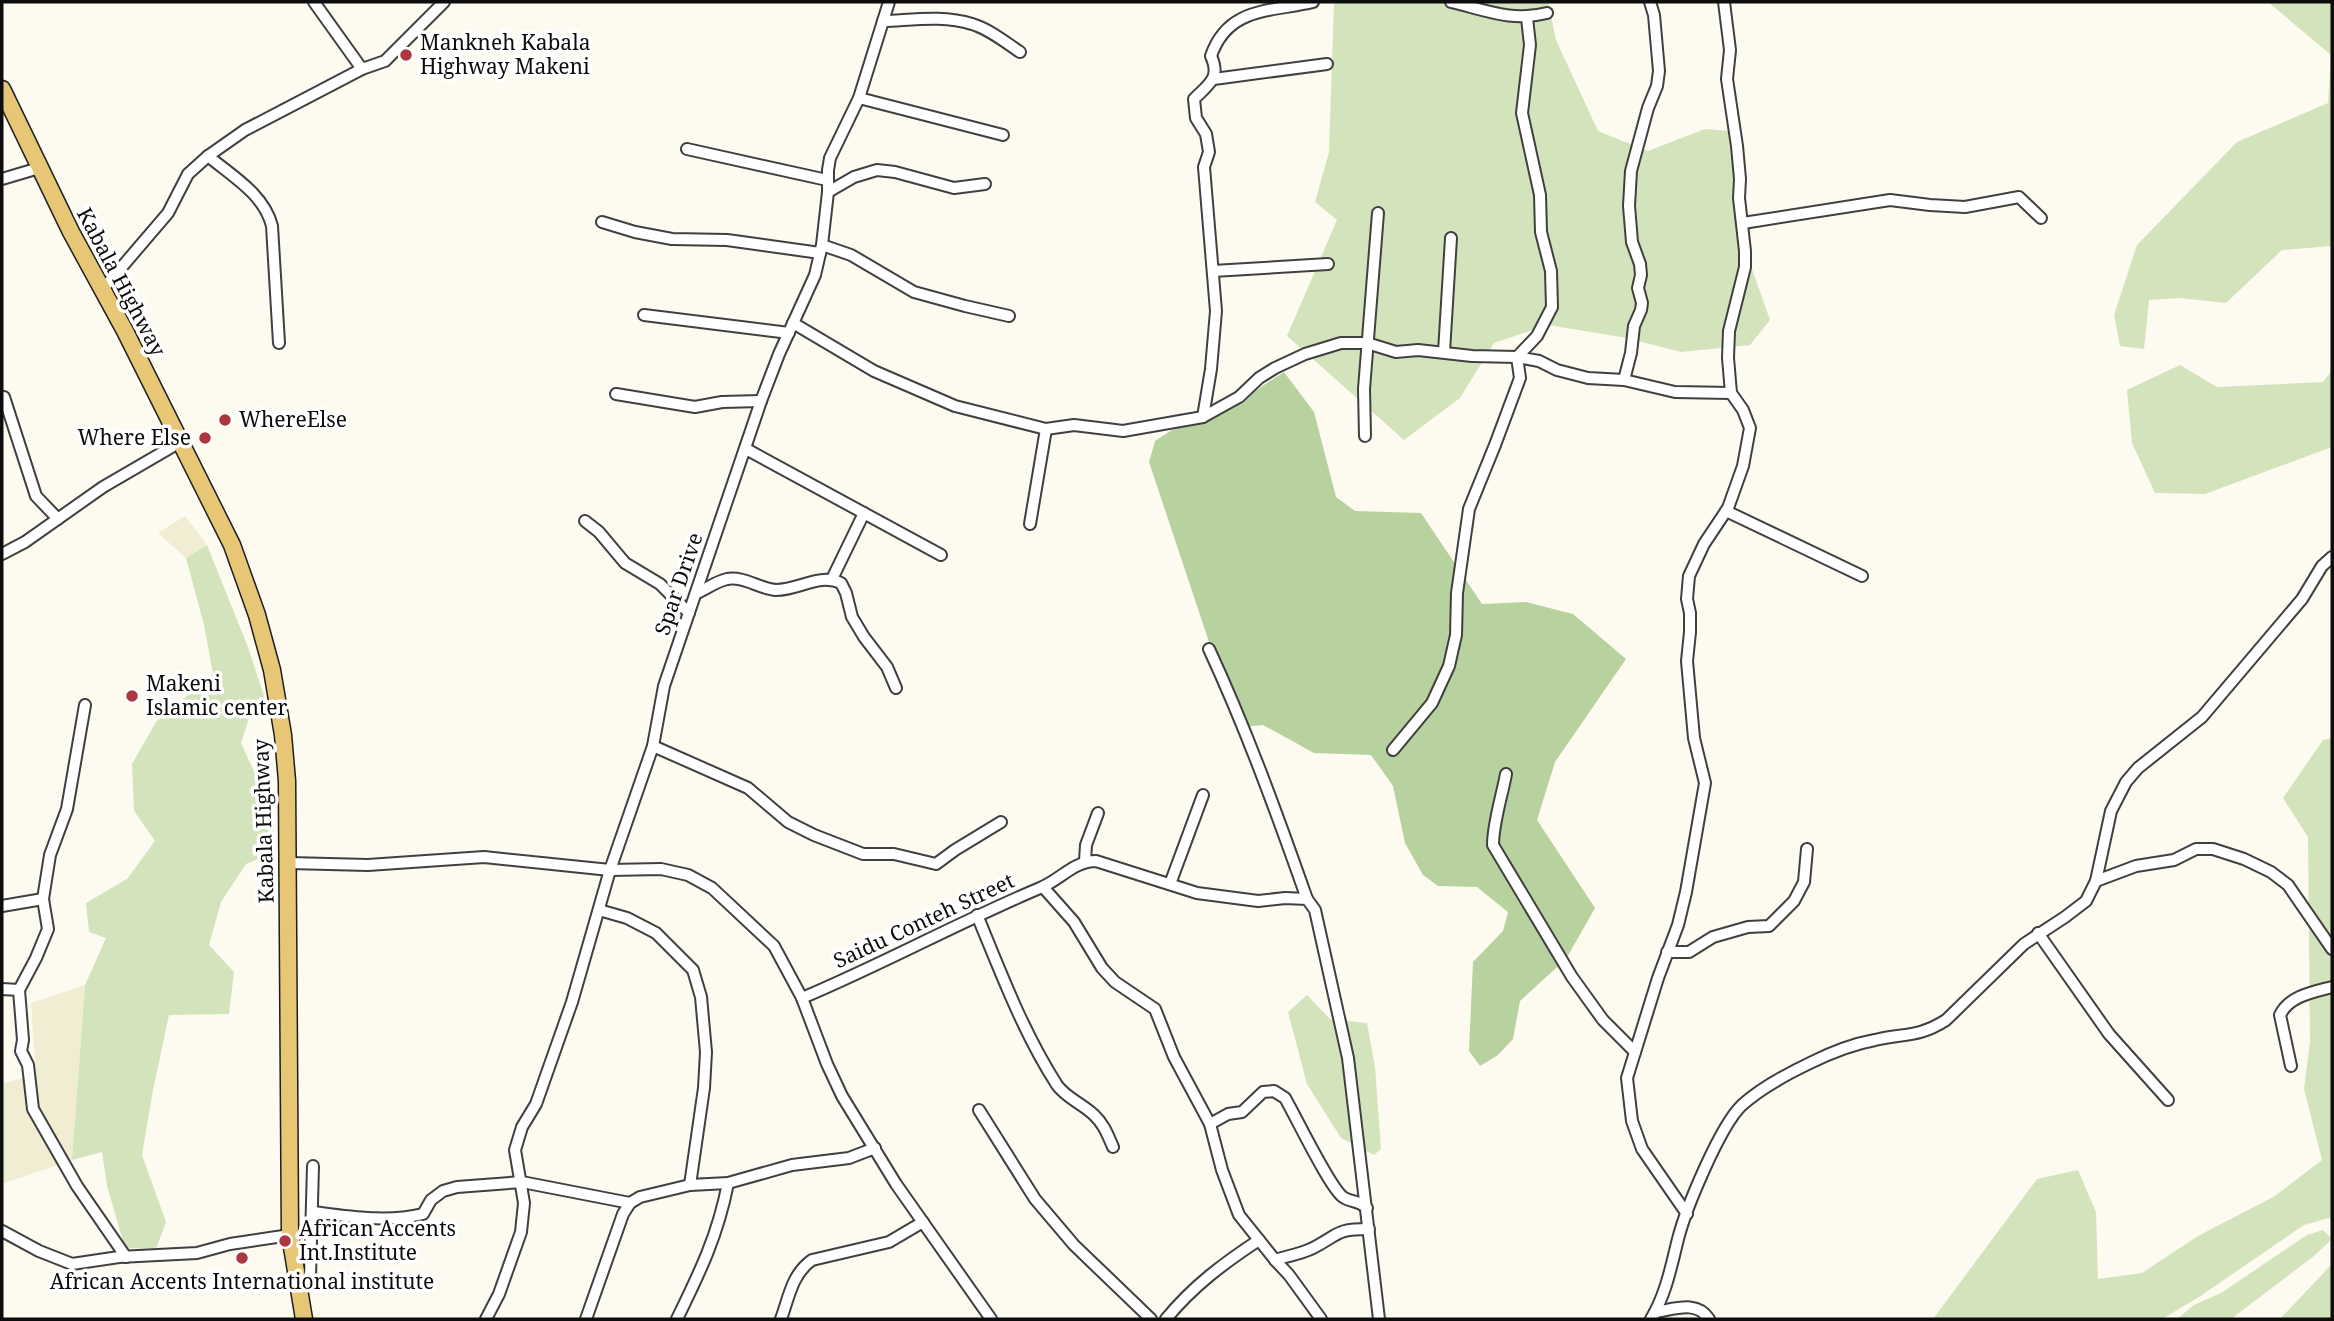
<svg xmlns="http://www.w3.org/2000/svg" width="2334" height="1321" font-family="'Noto Serif',serif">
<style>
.farmland{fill:#f0edd3}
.green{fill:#d3e4bd}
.forest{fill:#b8d29f}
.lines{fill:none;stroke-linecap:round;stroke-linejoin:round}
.minor-casing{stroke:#404040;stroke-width:14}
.primary-casing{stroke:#1e1e1e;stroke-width:19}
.minor{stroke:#fff;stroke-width:10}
.primary{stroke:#e7c776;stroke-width:16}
.poi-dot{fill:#ac3741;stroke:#fff;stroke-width:2.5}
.labels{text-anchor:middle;stroke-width:7;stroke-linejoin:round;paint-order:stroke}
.poi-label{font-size:21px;fill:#0d0d0d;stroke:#fff;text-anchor:start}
.street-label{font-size:21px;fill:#0d0d0d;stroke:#fff}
</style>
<rect width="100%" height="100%" fill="#fdfaf0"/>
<!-- farmland -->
<g class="farmland">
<polygon points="185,516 207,545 186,558 158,533"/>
<polygon points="85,985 72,1160 2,1184 2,1084 36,1074 31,1003"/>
</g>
<!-- green -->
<g class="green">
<polygon points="1334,2 1548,2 1556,40 1598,131 1648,151 1705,129 1742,132 1748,258 1770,320 1750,345 1681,352 1627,338 1548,325 1494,343 1460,398 1404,440 1287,336 1337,220 1315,202 1329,152"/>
<polygon points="2268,2 2332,2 2332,246 2282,250 2226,303 2180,298 2149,300 2144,349 2120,346 2114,315 2137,245 2237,142 2328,103 2331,55"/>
<polygon points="2180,365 2217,387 2323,382 2332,370 2332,447 2205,494 2155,493 2132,443 2127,390"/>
<polygon points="207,545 248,647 270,714 249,718 241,743 262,789 274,821 274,856 262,857 246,864 221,902 209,945 234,972 229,1014 169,1015 153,1090 142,1155 166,1222 156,1249 125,1248 107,1186 102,1152 72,1160 85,985 106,938 89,932 86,903 127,879 155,841 134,811 132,764 156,722 213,674 204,625 186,558"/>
<polygon points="2332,738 2332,1219 2329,1218 2304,1225 2199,1297 2162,1319 1933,1319 2037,1179 2078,1170 2096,1212 2098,1279 2142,1273 2198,1236 2275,1196 2322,1160 2304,1089 2310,1042 2308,837 2283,798 2323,740"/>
<polygon points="1307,995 1330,1019 1367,1023 1375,1067 1381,1149 1374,1155 1341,1138 1307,1084 1288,1012"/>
<polygon points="2323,1230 2332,1239 2314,1256 2231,1319 2177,1319 2194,1305 2221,1293 2307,1235"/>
<polygon points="2332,1264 2332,1319 2280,1319"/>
</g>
<!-- forest -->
<polygon class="forest" points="1284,372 1314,412 1336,497 1355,511 1421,513 1482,604 1526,602 1573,614 1626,659 1555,762 1537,820 1595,908 1566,959 1520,1001 1513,1039 1498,1055 1480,1066 1469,1051 1473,962 1503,931 1508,912 1477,887 1438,886 1423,875 1405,843 1393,786 1371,755 1314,753 1263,725 1244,727 1232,711 1149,462 1155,441 1172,430 1230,407"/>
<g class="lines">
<defs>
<g id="minor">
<polyline points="314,2 362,69"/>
<path d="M1451,2C1486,10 1511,22 1547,13"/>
<path d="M883,21C913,20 943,15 972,24C989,29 1005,42 1020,52"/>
<polyline points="1214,79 1327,64"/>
<polyline points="859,98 1003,135"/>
<polyline points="687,149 827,180"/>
<path d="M208,156C232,176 264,194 272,226L279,343"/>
<polyline points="2,179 39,168"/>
<polyline points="828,192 854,177 877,170 895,172 954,188 985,184"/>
<polyline points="602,222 635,232 672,239 727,240 820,253"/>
<polyline points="1743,223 1890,200 1930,205 1965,207 2019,197 2041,218"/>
<polyline points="822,245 851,255 914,292 965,306 1009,316"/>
<polyline points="1213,271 1328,264"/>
<polyline points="103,289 168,213 188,174 208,156 245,130 362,69 385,61 444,2"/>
<polyline points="644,315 789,333"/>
<polyline points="793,323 874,371 955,406 1046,429 1074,425 1123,431 1203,417 1239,397 1259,378 1275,368 1305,354 1341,343 1367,343 1396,352 1418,350 1472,356 1517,357 1539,361 1557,370 1588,378 1624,380 1675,392 1731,393"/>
<polyline points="1444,352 1451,238"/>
<polyline points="1624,380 1631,353 1634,326 1641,310 1642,303 1638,288 1641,275 1640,264 1632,242 1629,206 1631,171 1648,108 1657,86 1659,71 1654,15 1650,2"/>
<polyline points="616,394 695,407 722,402 761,401"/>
<polyline points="4,397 36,496 58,519"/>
<path d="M1203,417L1211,369L1216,311L1204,167L1209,152L1206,134L1196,118L1194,99C1209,84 1221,78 1211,56C1228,6 1272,12 1313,2"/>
<polyline points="1365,436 1364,389 1378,213"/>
<polyline points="746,449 941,555"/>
<polyline points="1726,511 1862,576"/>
<polyline points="585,521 599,532 625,563 660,584 689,613"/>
<polyline points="1030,524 1046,429"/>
<polyline points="2,554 25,542 103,487 182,441"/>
<polyline points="832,579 864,513"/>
<path d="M697,593C706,589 717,581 727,579C744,576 760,589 776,590C799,590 819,573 841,583L846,593L852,617L864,637L887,667L896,688"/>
<path d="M1209,649C1247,731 1277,814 1307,899"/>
<polyline points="653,746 748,788 788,822 814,835 863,854 894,854 936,864 955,850 1001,822"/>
<polyline points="1393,750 1432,703 1449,666 1456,635 1457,593 1469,509 1495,445 1520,378 1517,357 1537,336 1552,307 1551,271 1541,232 1540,195 1522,113 1530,45 1527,18"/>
<path d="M1506,774C1502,796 1493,823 1493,845L1572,977L1603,1020L1635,1052"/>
<polyline points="1085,861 1086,845 1098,813"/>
<polyline points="289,863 368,865 484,857 610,870 661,869 688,875 712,888 774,946 802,998 827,1064 842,1096 896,1184 991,1319"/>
<polyline points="2096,881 2136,866 2174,860 2196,849 2213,849 2244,859 2271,872 2288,885 2332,949"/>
<polyline points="1170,884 1203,795"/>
<polyline points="1043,887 1074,922 1102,968 1115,982 1155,1009 1174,1057 1210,1124 1222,1170 1239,1215 1275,1260 1289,1275 1321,1319"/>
<polyline points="2,906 43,899"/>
<polyline points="599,910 627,918 656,933 693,970 701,997 706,1052 704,1088 690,1185"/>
<path d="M977,915C1001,973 1023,1032 1057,1085C1066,1098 1083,1104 1094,1115C1104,1124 1108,1136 1113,1147"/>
<polyline points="2038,933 2109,1034 2168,1100"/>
<polyline points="1667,952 1689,952 1713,937 1748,927 1769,926 1794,901 1804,882 1807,849"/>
<polyline points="2,989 19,990 23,1040 21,1051 28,1065 33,1109 77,1186 126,1257"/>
<polyline points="19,990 36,958 48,929 43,899 50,855 67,809 85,705"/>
<path d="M802,998C883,964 959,922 1040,888C1060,880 1074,861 1096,861L1197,893L1258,901L1285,898L1307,899L1315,910L1348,1058L1379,1319"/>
<path d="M2291,1066L2280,1015C2289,996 2313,992 2332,987"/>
<polyline points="979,1110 1035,1199 1074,1245 1151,1319"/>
<path d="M1210,1124L1228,1114L1242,1112L1263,1092L1274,1091L1285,1098C1296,1117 1330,1188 1343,1197C1351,1203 1357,1199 1367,1208"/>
<polyline points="630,1203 640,1197 690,1185 728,1183 792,1165 849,1158 875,1148"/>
<path d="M312,1212C349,1216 385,1223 423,1214L431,1200L443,1191L457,1187L522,1182L630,1203"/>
<polyline points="1687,1214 1642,1149 1632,1121 1627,1078 1658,978 1678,925 1686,892 1705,783 1694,738 1687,661 1690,632 1690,613 1687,599 1689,576 1704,544 1728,508 1743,466 1750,428 1743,410 1731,393 1728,358 1729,331 1745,267 1745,251 1739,198 1740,179 1737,146 1727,79 1730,50 1724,2"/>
<polyline points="2,1231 39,1251 72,1264 119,1257 197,1253 230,1244 290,1235"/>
<path d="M1275,1260C1287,1256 1301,1254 1313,1248C1340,1234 1335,1229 1369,1229"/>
<polyline points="298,1292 310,1276 313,1166"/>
<path d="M1655,1312C1675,1309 1697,1300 1709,1319"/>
<polyline points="486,1319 499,1294 521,1232 524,1203 515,1150 522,1127 536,1104 572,1002 610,870 653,746 664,686 761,401 779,354 815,275 822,245 828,192 828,170 830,158 859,98 889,2"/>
<polyline points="586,1319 623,1214 630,1203"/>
<path d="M677,1319C700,1272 718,1235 728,1183"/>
<path d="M781,1319C789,1297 792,1274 812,1260L889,1242L923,1222"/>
<path d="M1166,1319C1193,1286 1224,1263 1259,1240"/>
<path d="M1651,1319C1666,1294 1671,1267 1678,1239C1686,1208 1720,1126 1742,1105C1761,1088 1787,1074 1810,1063C1830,1053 1853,1044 1875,1040C1904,1033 1918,1038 1946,1020L2024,944L2065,917L2086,901L2096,881L2111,811L2126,782L2138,768L2202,717L2302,599L2322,566L2332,557"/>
</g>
<polyline id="primary" points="2,89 71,232 125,331 232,545 257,615 272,670 283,735 287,781 290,1235 304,1319"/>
</defs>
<!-- minor casing -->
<use href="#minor" class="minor-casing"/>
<!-- primary casing -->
<use href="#primary" class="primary-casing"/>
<!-- minor -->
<use href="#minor" class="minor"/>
<!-- primary -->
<use href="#primary" class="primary"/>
</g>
<!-- markers -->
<g class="poi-dot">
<circle cx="406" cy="55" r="7"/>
<circle cx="225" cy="420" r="7"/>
<circle cx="205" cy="438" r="7"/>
<circle cx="132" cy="696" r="7"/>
<circle cx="285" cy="1241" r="7"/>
<circle cx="242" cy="1258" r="7"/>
</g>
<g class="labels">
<!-- poi labels -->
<g class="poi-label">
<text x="420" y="50">Mankneh Kabala<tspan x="420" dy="24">Highway Makeni</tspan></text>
<text x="239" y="427">WhereElse</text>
<text x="191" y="445" text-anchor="end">Where Else</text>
<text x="146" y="691">Makeni<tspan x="146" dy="24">Islamic center</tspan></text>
<text x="299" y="1236">African Accents<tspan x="299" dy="24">Int.Institute</tspan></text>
<text x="242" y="1289" text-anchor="middle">African Accents International institute</text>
</g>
<!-- street labels -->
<g class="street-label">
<text transform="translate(121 282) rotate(62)" y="7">Kabala Highway</text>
<text transform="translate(679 584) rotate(-71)" y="7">Spar Drive</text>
<text transform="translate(264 821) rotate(-92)" y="7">Kabala Highway</text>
<text transform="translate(924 921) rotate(-25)" y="7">Saidu Conteh Street</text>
</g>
</g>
<!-- border -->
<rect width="2334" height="1321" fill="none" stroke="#0d0d0d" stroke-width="7"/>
</svg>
